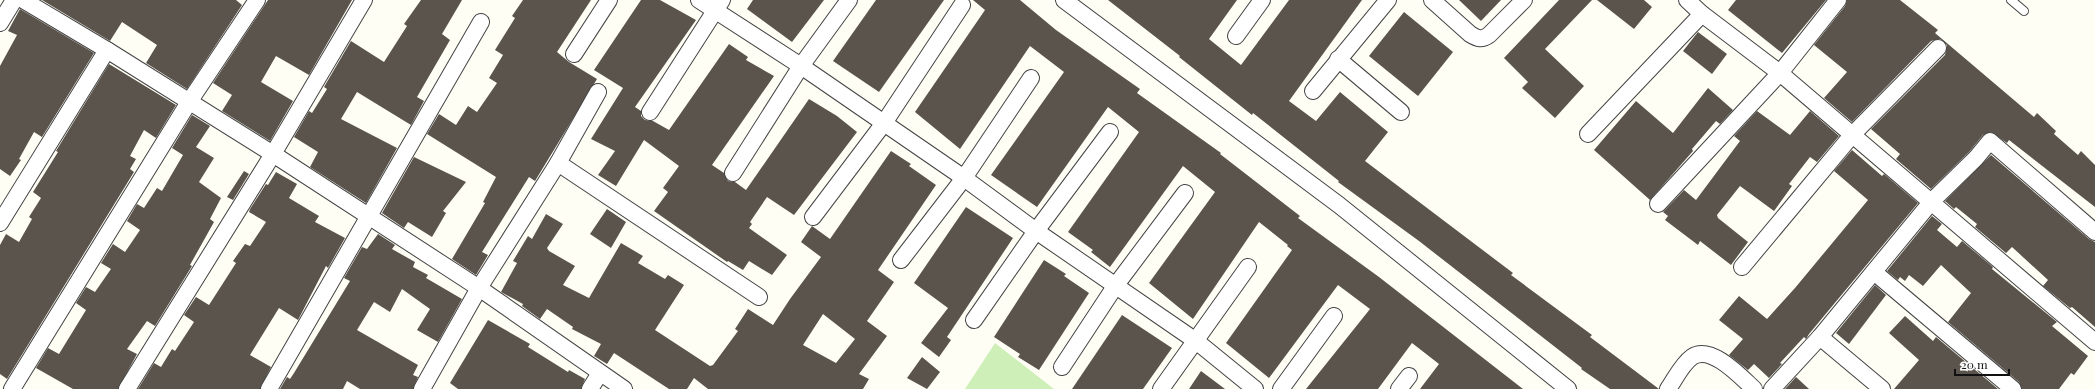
<svg xmlns="http://www.w3.org/2000/svg" width="2095" height="389" font-family="'Playfair Display',serif">
<style>
.green{fill:#ceefb8}
.building{fill:#5b544c;fill-rule:evenodd}
.lines{fill:none;stroke-linecap:round;stroke-linejoin:round}
.service-casing{stroke:#444;stroke-width:10}
.minor-casing{stroke:#444;stroke-width:18}
.service{stroke:#fff;stroke-width:8}
.minor{stroke:#fff;stroke-width:16}
</style>
<rect width="100%" height="100%" fill="#fffef5"/>
<!-- green -->
<polygon class="green" points="995,343 1054,389 965,389"/>
<!-- building -->
<g class="building">
<polygon points="42,0 236,0 242,5 187,89 146,63 157,45 122,22 110,41"/>
<polygon points="268,0 352,0 309,75 276,56 261,82 293,101 270,141 222,111 232,95 213,83"/>
<polygon points="421,0 462,0 442,34 450,40 417,97 424,101 411,125 357,92 341,119 397,148 366,203 310,167 318,152 294,137 309,111 312,113 327,89 324,87 351,41 384,62 407,26 404,24"/>
<polygon points="523,0 591,0 557,52 569,62 597,79 535,181 529,177 482,252 488,255 476,275 452,259 485,203 483,202 496,177 427,134 439,114 456,125 468,106 477,112 497,83 489,78 503,55 495,50 515,18 512,16"/>
<polygon points="641,0 660,0 696,20 635,107 641,111 641,116 645,120 653,121 669,130 729,44 748,57 746,60 774,76 712,165 724,173 728,181 735,182 746,190 809,99 837,116 857,132 794,215 767,197 750,222 752,224 749,228 787,255 772,275 749,261 743,270 728,261 727,262 654,211 668,192 663,188 679,166 644,140 616,186 598,175 615,151 591,139 623,88 594,70"/>
<polygon points="753,0 824,0 792,42 747,9"/>
<polygon points="876,0 944,0 879,92 833,61"/>
<polygon points="973,0 1020,0 1056,30 1140,89 1137,93 1221,153 1220,154 1300,216 1298,218 1379,277 1523,389 1420,389 1439,364 1412,343 1378,389 1306,389 1370,309 1338,285 1269,378 1226,343 1292,250 1287,246 1288,245 1259,222 1193,319 1149,283 1215,192 1183,166 1110,267 1091,252 1093,250 1068,232 1139,132 1108,107 1037,207 991,175 1064,72 1030,46 960,149 915,112 985,10"/>
<polygon points="1108,0 1237,0 1209,39 1241,65 1289,0 1362,0 1289,101 1316,121 1340,92 1388,132 1365,161 1513,273 1511,275 1592,335 1590,337 1659,389 1610,389 1581,369 1582,368 1419,241 1338,182 1339,181 1253,113 1252,115 1179,57 1180,56"/>
<polygon points="1459,0 1501,0 1481,21"/>
<polygon points="1559,0 1592,0 1545,49 1584,86 1555,118 1522,88 1528,82 1504,58"/>
<polygon points="1597,0 1644,0 1652,7 1634,29"/>
<polygon points="1736,0 1826,0 1782,53 1728,10"/>
<polygon points="1847,0 1900,0 1938,30 1935,33 2034,117 2037,113 2056,131 2054,134 2078,155 2081,151 2095,165 2095,207 2009,140 2007,143 1991,132 1983,135 1969,152 1931,189 1896,159 1900,154 1871,129 1945,55 1947,45 1940,39 1931,41 1852,122 1824,98 1847,72 1814,45 1845,6"/>
<polygon points="20,9 94,53 42,137 34,132 19,159 21,160 10,176 0,169 0,66 17,35 8,31"/>
<polygon points="1404,12 1453,52 1418,96 1369,56"/>
<polygon points="1698,32 1727,54 1712,74 1683,51"/>
<polygon points="109,64 176,105 156,138 144,130 130,156 136,159 130,169 134,172 7,379 0,374 0,245 6,234 19,242 32,219 29,217 41,198 33,192 58,152 56,151"/>
<polygon points="1708,88 1733,110 1720,124 1716,121 1692,149 1693,151 1650,200 1594,150 1636,101 1673,133"/>
<polygon points="1757,111 1790,135 1810,111 1839,136 1817,162 1810,157 1789,184 1792,186 1774,211 1740,186 1717,215 1718,218 1748,242 1731,265 1700,241 1698,245 1665,220 1668,216 1663,212 1684,190 1696,200 1740,141 1734,136"/>
<polygon points="192,115 210,126 196,147 214,158 199,182 221,198 210,219 214,222 190,265 192,266 155,326 147,321 127,349 137,354 118,389 73,389 36,368 48,348 59,354 86,310 76,303 86,287 95,292 111,269 101,263 113,244 125,252 140,230 127,221 137,204 144,208 157,188 162,191 183,155 172,148"/>
<polygon points="1852,150 1882,176 1884,174 1918,203 1809,334 1806,339 1804,337 1780,363 1782,364 1769,378 1754,364 1748,370 1729,355 1743,339 1719,320 1739,296 1767,319 1795,288 1868,200 1834,171"/>
<path d="M891,151L911,164L909,166L936,185L878,270L894,282L867,321L887,336L859,374L869,379L863,389H708L694,378L687,389H669L614,353L607,364L594,356L601,344L572,329L573,327L547,309L540,319L522,306L523,304L501,292L517,263L513,261L528,236L532,239L546,214L563,224L547,248L549,251L575,266L563,285L589,298L621,243L643,256L638,263L665,279L668,275L684,285L655,330L710,366L713,365L738,331L735,329L748,309L773,325L790,299L821,257L801,242L812,226L830,239ZM823,314L855,339L836,363L803,345Z"/>
<polygon points="1991,155 2089,239 2095,242 2095,327 2072,307 2070,308 2043,286 2048,280 2012,247 2006,253 1975,227 1977,224 1956,207 1954,209 1945,201"/>
<polygon points="414,157 466,182 443,211 446,213 432,237 408,222 404,228 382,213"/>
<polygon points="244,171 249,174 233,200 227,197"/>
<polygon points="276,172 297,184 289,198 319,216 315,222 345,238 328,268 326,266 298,320 279,308 250,355 271,367 260,389 138,389 154,363 161,367 172,349 175,351 194,322 184,315 196,297 209,305 236,263 233,261 245,244 250,246 266,222 249,212 250,209 266,184 268,185"/>
<polygon points="966,207 1013,238 947,337 951,340 939,357 921,343 948,308 914,283"/>
<polygon points="607,209 626,222 611,248 590,234"/>
<polygon points="1932,216 1942,224 1937,230 1957,247 1962,241 1993,267 1992,269 2057,322 2052,326 2088,356 2074,375 2071,373 2059,389 2022,389 2019,382 1948,322 1971,293 1941,265 1923,286 1909,275 1905,281 1900,277 1898,280 1887,271"/>
<polygon points="378,234 395,245 392,249 415,262 413,267 428,275 426,278 462,299 438,342 417,330 430,309 402,289 390,312 374,302 357,330 418,365 413,375 418,377 413,389 360,389 347,381 343,389 280,389 287,377 290,379 294,373 350,281 344,278 362,247 367,249"/>
<polygon points="1044,260 1066,274 1064,276 1089,293 1039,370 1018,357 1020,354 994,337"/>
<polygon points="1875,285 1886,295 1849,344 1836,333"/>
<polygon points="1122,315 1172,348 1143,389 1072,389"/>
<polygon points="1905,316 1933,341 1936,337 1998,389 1894,389 1919,360 1889,333"/>
<polygon points="488,320 530,344 528,347 568,372 569,370 585,379 581,389 458,389 450,383"/>
<polygon points="922,357 940,372 927,389 907,378"/>
<polygon points="1201,371 1225,389 1189,389"/>
<polygon points="1796,377 1809,389 1785,389"/>
</g>
<g class="lines">
<defs>
<polyline id="service" points="2011,0 2024,11"/>
<g id="minor">
<polyline points="23,0 107,50 273,154 479,288 624,389"/>
<polyline points="699,0 801,66 964,178 1036,231 1196,341 1255,389"/>
<polyline points="1064,0 1339,205 1568,389"/>
<path d="M1432,0L1470,34C1478,39 1482,40 1489,35L1524,0"/>
<polyline points="1687,0 1702,14 1780,73 2095,342"/>
<polyline points="0,23 14,0"/>
<polyline points="1236,36 1262,0"/>
<polyline points="574,54 609,0"/>
<polyline points="1338,59 1401,112"/>
<polyline points="1313,91 1388,0"/>
<polyline points="650,112 722,0"/>
<polyline points="1588,134 1702,14"/>
<polyline points="558,163 759,297"/>
<polyline points="733,173 801,66 849,0"/>
<polyline points="1658,204 1780,73 1838,0"/>
<polyline points="813,217 884,123 962,5"/>
<polyline points="0,223 107,50"/>
<polyline points="901,260 964,178 1031,78"/>
<polyline points="1742,267 1853,134 1938,48"/>
<polyline points="1874,272 2013,389"/>
<polyline points="974,320 1036,231 1110,132"/>
<polyline points="1820,337 1882,389"/>
<polyline points="1062,367 1116,285 1185,193"/>
<polyline points="12,389 189,102 257,0"/>
<polyline points="127,389 273,154 364,0"/>
<polyline points="269,389 481,22"/>
<polyline points="422,389 479,288 558,163 598,92"/>
<polyline points="590,389 600,373"/>
<polyline points="1161,389 1248,267"/>
<polyline points="1281,389 1334,316"/>
<polyline points="1399,389 1409,376"/>
<path d="M1668,389C1675,379 1682,364 1692,357C1711,344 1741,377 1754,389"/>
<polyline points="1772,389 1820,337 1932,201 1976,158 1990,141 2095,232"/>
</g>
</defs>
<!-- service casing -->
<use href="#service" class="service-casing"/>
<!-- minor casing -->
<use href="#minor" class="minor-casing"/>
<!-- service -->
<use href="#service" class="service"/>
<!-- minor -->
<use href="#minor" class="minor"/>
</g>
<!-- scale -->
<path d="M1955 369v6h54v-6" fill="none" stroke="#111111" stroke-width="2"/>
<text x="1961" y="369" font-size="12" fill="#111111" stroke="#ffffff" stroke-width="3" paint-order="stroke">20 m</text>
</svg>
